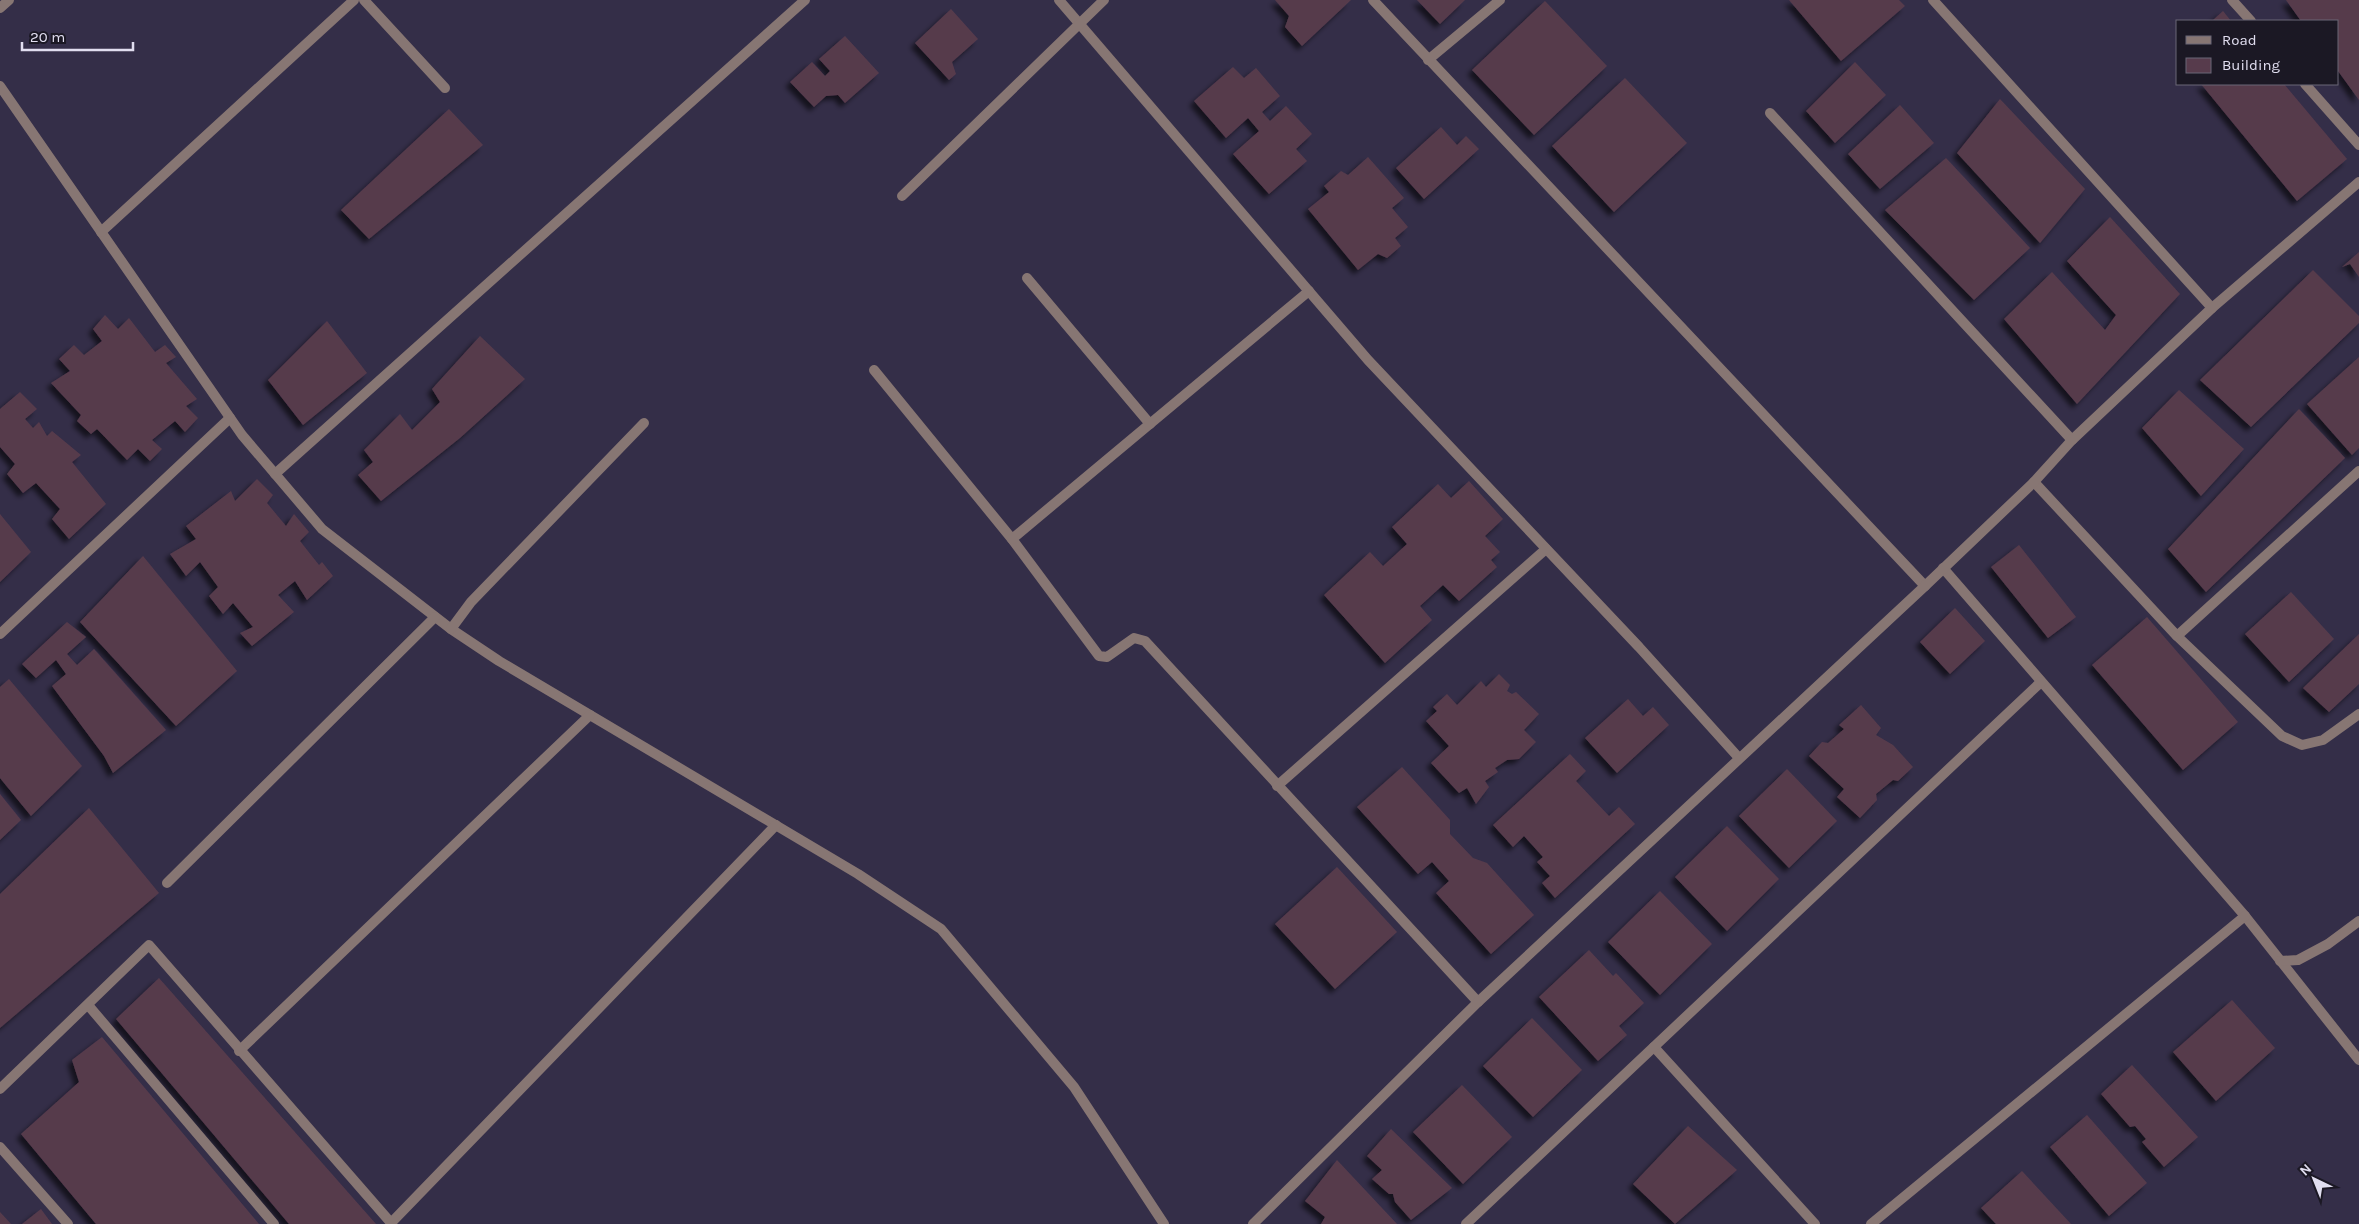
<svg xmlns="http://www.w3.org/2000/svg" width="2359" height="1224" font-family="Karla,sans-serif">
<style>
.building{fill:#573b4c;filter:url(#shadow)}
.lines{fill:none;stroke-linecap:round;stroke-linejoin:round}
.minor{stroke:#877673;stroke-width:10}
</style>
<defs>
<filter id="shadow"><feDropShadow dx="-4.5" dy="4.5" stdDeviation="2.5" flood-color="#0009"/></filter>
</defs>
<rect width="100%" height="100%" fill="#342e48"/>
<!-- building -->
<g class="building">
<polygon points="1275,0 1351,0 1302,46 1285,27 1289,16"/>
<polygon points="1417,0 1465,0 1440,24"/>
<polygon points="1789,0 1899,0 1905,6 1841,61"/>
<polygon points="2286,0 2359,0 2359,100 2338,71 2338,21 2301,21"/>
<polygon points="1545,1 1607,66 1534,135 1472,70"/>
<polygon points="951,9 978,39 952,62 956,74 949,80 915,43"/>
<polygon points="2223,11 2231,21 2212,21"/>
<polygon points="845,36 879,73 845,103 838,95 826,96 814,107 790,82 812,62 825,76 830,71 819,59"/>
<polygon points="1855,62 1886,95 1835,143 1806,111"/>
<polygon points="1233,67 1244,78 1256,68 1280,96 1262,112 1270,121 1286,106 1312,134 1296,149 1307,161 1269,194 1233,154 1259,131 1248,118 1226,138 1194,101"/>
<polygon points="1625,78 1687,143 1614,212 1552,146"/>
<polygon points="2201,84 2284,84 2347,159 2297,201"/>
<polygon points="2000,99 2085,189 2040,243 1957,153"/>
<polygon points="1900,105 1934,143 1880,189 1848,154"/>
<polygon points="449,109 483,145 369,239 341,210"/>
<polygon points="1441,127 1457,145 1466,136 1479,149 1424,199 1396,168"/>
<polygon points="1368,157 1404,198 1392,208 1408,227 1395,238 1401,246 1387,258 1378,254 1358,270 1308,209 1329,192 1324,186 1341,171 1348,175"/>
<polygon points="1946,158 2030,248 1974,300 1885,210"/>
<polygon points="2110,217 2180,294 2077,404 2004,319 2052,272 2105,330 2116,315 2067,261"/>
<polygon points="2359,252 2359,277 2350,264 2342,267"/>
<polygon points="2313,270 2359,316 2359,323 2251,427 2200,380"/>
<polygon points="105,315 118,329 129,318 155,352 165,345 176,357 166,363 197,399 186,406 198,418 185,432 175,421 152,440 162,449 150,461 138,449 127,460 97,429 91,434 77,421 81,415 51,383 70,371 59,359 74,345 84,355 102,341 93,329"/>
<polygon points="327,321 367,373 303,425 268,380"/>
<polygon points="480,336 525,379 460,438 381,501 358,475 373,462 364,450 400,414 412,430 440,402 432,389"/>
<polygon points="2359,357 2359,448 2352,455 2307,404"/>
<polygon points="2179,390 2244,449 2201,496 2142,428"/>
<polygon points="20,392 37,409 25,419 33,428 39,422 47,436 52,431 81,455 72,462 106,504 69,539 52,519 60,509 36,483 23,493 7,474 15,464 0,447 0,409"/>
<polygon points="2299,409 2345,458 2206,592 2168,549"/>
<polygon points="257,479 273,495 267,503 286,526 294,514 309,532 300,541 319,565 322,562 333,576 307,600 295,581 278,595 294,612 252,646 240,633 253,627 233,603 223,614 209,596 218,587 200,562 186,576 170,554 196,539 186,526 231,491 235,501"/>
<polygon points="1469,481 1503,519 1485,536 1500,552 1491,560 1497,567 1459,601 1443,585 1420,606 1432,620 1385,663 1324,595 1370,552 1383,566 1407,544 1392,527 1438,484 1451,498"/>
<polygon points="0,514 31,552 0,582"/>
<polygon points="2019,545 2076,617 2048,638 1991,567"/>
<polygon points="143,556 237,671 176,726 80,622"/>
<polygon points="2291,592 2334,639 2289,682 2245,634"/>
<polygon points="1955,608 1985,641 1950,674 1920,642"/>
<polygon points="2147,617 2238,722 2183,770 2092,665"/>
<polygon points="67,622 86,637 67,654 77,665 94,649 166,730 113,773 104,756 52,686 66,674 56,660 36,678 22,664"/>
<polygon points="2359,634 2359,684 2329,712 2303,688"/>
<polygon points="1499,674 1510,685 1507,691 1512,694 1516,692 1539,714 1524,730 1536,742 1519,759 1507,760 1495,768 1498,772 1485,781 1489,787 1476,804 1467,788 1459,793 1431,763 1449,746 1426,721 1437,711 1433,707 1447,694 1457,705 1481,681 1486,687"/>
<polygon points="9,679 82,766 31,816 0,778 0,687"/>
<polygon points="1628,699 1643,716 1653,707 1669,725 1617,773 1585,738"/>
<polygon points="1861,705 1881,728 1876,735 1893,745 1913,767 1898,781 1893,780 1876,794 1877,800 1860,818 1837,797 1844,789 1809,756 1822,742 1828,743 1844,729 1839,725"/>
<polygon points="1570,754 1586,771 1576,781 1609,816 1619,807 1635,824 1555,898 1542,883 1550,876 1537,862 1543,857 1524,836 1513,847 1493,825"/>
<polygon points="1402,767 1450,820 1450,834 1473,858 1487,863 1534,915 1491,954 1436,893 1449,881 1432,862 1418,874 1357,807"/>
<polygon points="1787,769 1837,821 1789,868 1739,816"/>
<polygon points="0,794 21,820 0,840"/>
<polygon points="89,808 159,893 0,1028 0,894"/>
<polygon points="1727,826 1779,879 1727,931 1675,877"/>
<polygon points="1337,867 1397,932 1335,989 1275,924"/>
<polygon points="1660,891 1712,944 1660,995 1608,942"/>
<polygon points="1589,950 1613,976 1616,973 1644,1003 1619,1026 1627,1035 1598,1061 1539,997"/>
<polygon points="159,978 376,1224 289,1224 116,1019"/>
<polygon points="2232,1000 2275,1048 2216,1101 2173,1052"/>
<polygon points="1532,1018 1582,1070 1533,1117 1483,1066"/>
<polygon points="102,1037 259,1224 96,1224 21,1134 79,1082 72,1060"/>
<polygon points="2132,1065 2198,1137 2164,1167 2142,1142 2146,1139 2135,1126 2130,1127 2101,1094"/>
<polygon points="1462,1085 1512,1137 1463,1184 1413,1132"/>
<polygon points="2087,1115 2147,1183 2109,1216 2050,1147"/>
<polygon points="1688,1126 1737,1170 1675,1224 1633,1184"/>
<polygon points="1391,1129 1452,1188 1411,1220 1395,1202 1393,1194 1389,1194 1372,1179 1382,1170 1367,1156"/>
<polygon points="1337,1160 1397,1224 1321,1224 1325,1217 1305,1201"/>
<polygon points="2022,1171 2071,1224 1996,1224 1981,1208"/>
<polygon points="41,1209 52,1224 22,1224"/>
<polygon points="0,1212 11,1224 0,1224"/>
</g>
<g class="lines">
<!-- minor -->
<g class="minor">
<polyline points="364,0 445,88"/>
<polyline points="1059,0 1368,360 1639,647 1739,758"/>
<polyline points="1373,0 1925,586"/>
<polyline points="1933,0 2212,308"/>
<polyline points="2232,0 2251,21"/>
<polyline points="0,8 9,0"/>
<polyline points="1428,60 1500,0"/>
<polyline points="2305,84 2359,145"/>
<polyline points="0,86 242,435 322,529 451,629 499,661 858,874 941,929 1074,1087 1164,1224"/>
<polyline points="1770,113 2072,440"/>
<polyline points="902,196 1104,0"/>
<polyline points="101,232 354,0"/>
<polyline points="1027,278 1150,424"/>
<polyline points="874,370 1012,539 1099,656 1107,657 1134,638 1145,641 1478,1002"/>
<polyline points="275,474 805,0"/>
<polyline points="2034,482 2177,636 2282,736 2302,745 2323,740 2359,714"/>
<polyline points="1012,539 1309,291"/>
<polyline points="1943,568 2245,916 2359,1060"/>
<polyline points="451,629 471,602 644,423"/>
<polyline points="0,634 230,418"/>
<polyline points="2177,636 2359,471"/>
<polyline points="1277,786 1546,549"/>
<polyline points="167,883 435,617"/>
<polyline points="2280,961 2298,960 2328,944 2359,921"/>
<polyline points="88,1005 274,1224"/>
<polyline points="1654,1047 1815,1224"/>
<polyline points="239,1051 590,715"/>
<polyline points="0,1089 149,945 392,1224"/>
<polyline points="0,1147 68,1224"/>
<polyline points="391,1223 776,825"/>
<polyline points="1253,1224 1478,1002 1925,586 2034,482 2072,440 2212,308 2359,182"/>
<polyline points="1466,1224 2041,682"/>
<polyline points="1871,1224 2245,916"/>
</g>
</g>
<!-- legend -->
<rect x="2176" y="20" width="162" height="65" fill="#1b1824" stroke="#6a6776"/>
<rect x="2186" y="36" width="25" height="8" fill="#877673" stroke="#6a6776"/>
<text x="2222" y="45" font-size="15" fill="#e1def0">Road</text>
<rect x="2186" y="58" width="25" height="15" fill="#573b4c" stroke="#6a6776"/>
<text x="2222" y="70" font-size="15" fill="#e1def0">Building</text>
<!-- north arrow -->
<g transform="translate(2314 1179) rotate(317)" stroke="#1b1824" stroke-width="4" paint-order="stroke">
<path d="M0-4L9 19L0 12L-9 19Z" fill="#e1def0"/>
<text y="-8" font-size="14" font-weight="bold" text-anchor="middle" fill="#e1def0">N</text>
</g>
<!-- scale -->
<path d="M22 42v8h111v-8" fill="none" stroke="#e1def0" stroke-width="2.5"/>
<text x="30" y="42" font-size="15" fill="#e1def0" stroke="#1b1824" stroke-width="4" paint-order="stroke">20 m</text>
</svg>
